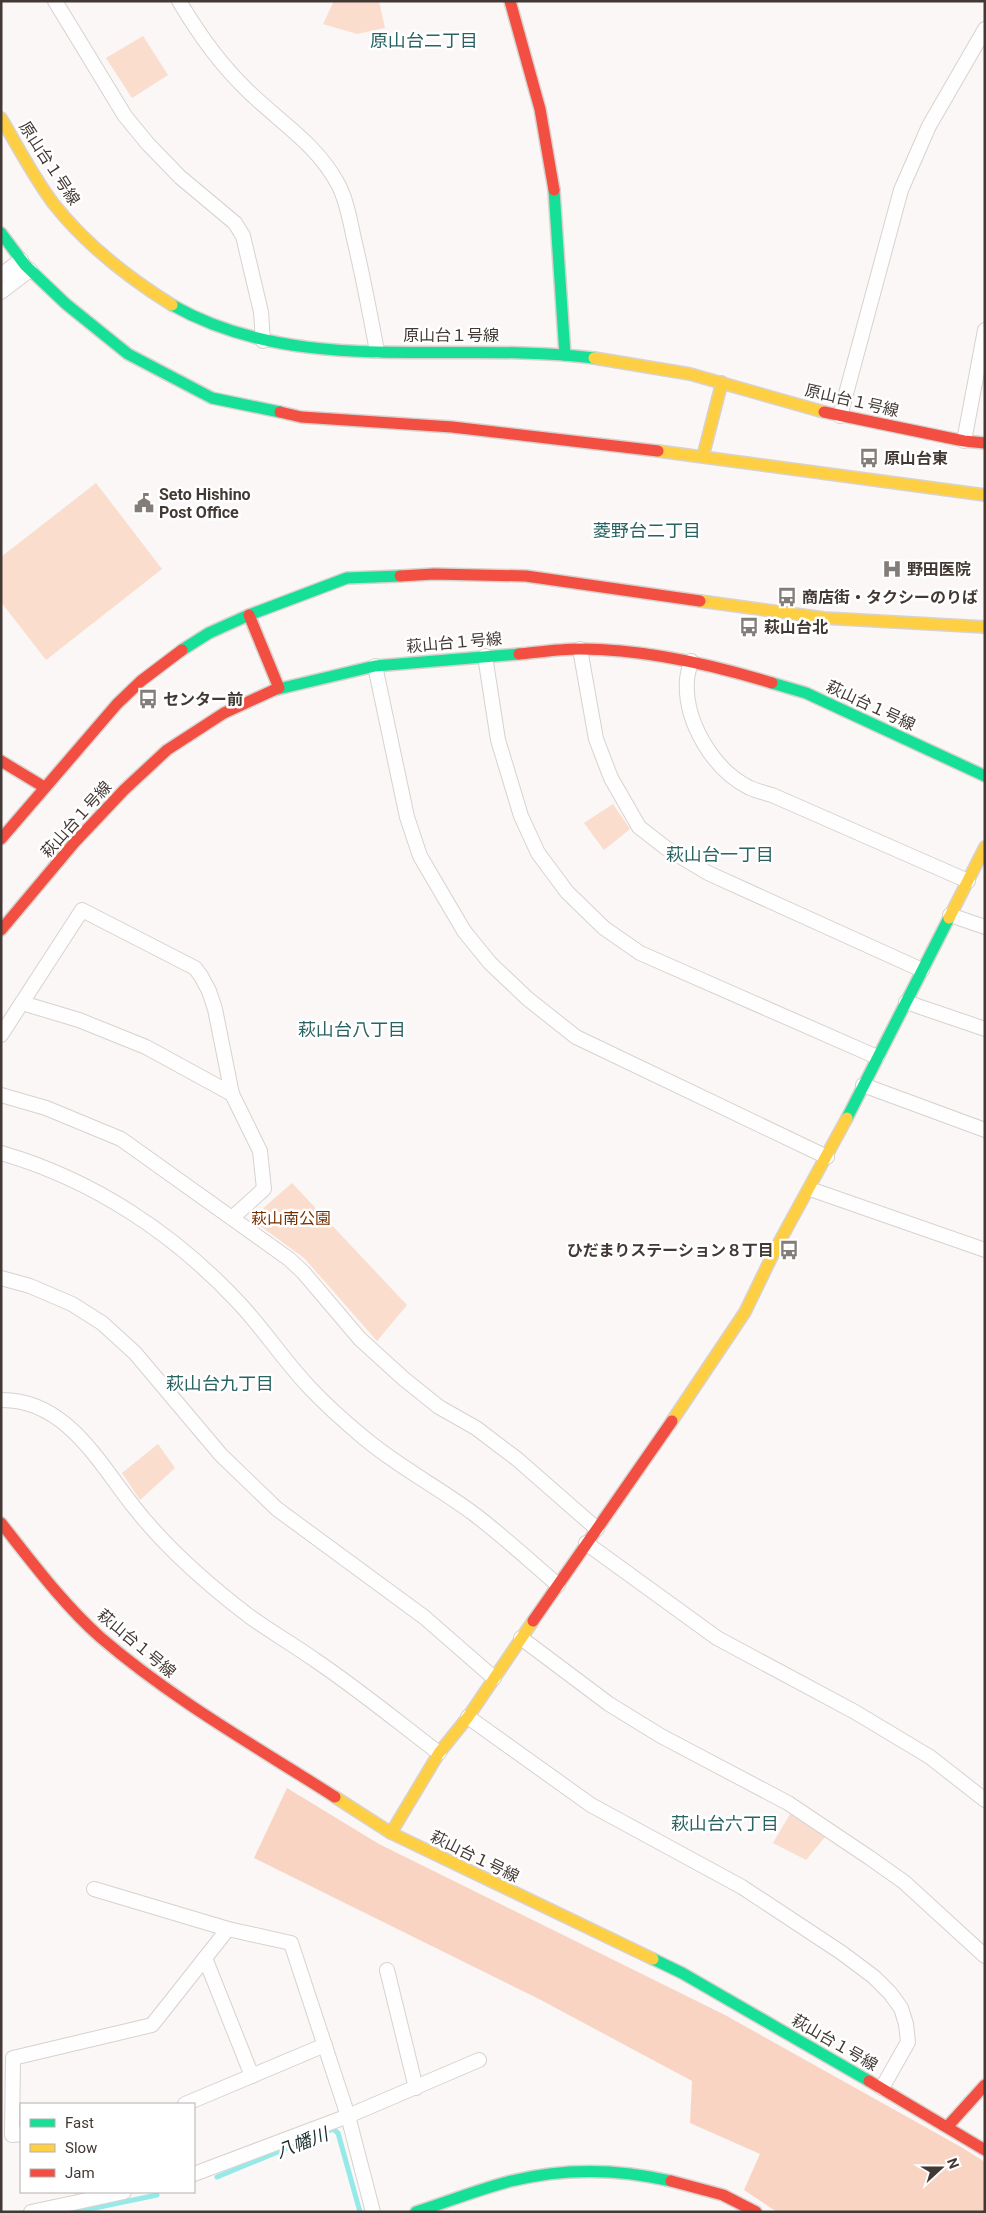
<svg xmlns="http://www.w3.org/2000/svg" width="986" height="2213" font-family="Roboto,'Noto Sans JP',sans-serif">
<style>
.green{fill:#fbddcd}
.forest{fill:#f9d4c2}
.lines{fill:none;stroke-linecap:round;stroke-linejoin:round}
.stream{stroke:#95eae9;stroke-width:5}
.street-casing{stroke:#d8d2ce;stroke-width:16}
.fast-casing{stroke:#d8d2ce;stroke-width:14}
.slow-casing{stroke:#d8d2ce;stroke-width:14}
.jam-casing{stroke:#d8d2ce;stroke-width:14}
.street{stroke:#fefefe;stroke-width:14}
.fast{stroke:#16e098;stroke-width:11}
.slow{stroke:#ffcf43;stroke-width:11}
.jam{stroke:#f24e42;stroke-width:11}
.labels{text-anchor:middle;stroke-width:5;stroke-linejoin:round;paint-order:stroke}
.street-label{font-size:16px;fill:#433934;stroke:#fff}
.poi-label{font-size:16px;font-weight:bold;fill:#433934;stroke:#fff;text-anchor:start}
.park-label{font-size:16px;fill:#773100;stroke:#fff}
.neighbourhood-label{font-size:18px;fill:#296362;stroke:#fff}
.water-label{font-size:18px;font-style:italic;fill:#1a302f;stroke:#fff}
</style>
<rect width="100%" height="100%" fill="#faf7f6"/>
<!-- green -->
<g class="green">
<polygon points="334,1 379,1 385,28 357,34 323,24"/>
<polygon points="143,36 168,75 132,98 106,58"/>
<polygon points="96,483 162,569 46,660 1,602 1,557"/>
<polygon points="613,804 630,829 604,850 584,823"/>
<polygon points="292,1183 407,1305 377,1341 304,1258 251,1219"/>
<polygon points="158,1444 175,1468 140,1500 122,1473"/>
<polygon points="790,1814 825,1837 806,1860 773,1843"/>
</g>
<!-- forest -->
<polygon class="forest" points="287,1788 379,1844 725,2015 961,2147 985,2162 985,2212 777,2212 744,2190 760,2154 690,2123 692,2081 539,1999 254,1858"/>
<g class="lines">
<!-- stream -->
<g class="stream">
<polyline points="217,2177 333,2129 338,2133 360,2212"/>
<polyline points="76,2212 157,2195"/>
</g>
<defs>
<g id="street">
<polyline points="55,1 125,116 148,144 180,177 235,223 243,236 261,312 263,341"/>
<path d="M179,1C198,33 219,63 246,89C278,121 316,143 338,184C347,201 350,221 354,239C363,276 370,314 377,351"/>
<polyline points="1,275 21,260"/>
<polyline points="1,292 30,270"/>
<polyline points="840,416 901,190 929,126 985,29"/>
<polyline points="964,441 985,330"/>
<polyline points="580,649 596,739 611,778 639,827 666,848 708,873 922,970"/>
<polyline points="485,656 498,740 521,816 538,853 567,892 604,928 640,953 877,1057"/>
<path d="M691,661C690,667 687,674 687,680C684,721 713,770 750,788C757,791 765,793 772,795L968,881"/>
<polyline points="375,666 407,817 420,856 464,931 490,963 528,999 576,1037 827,1157"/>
<polyline points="950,915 985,927"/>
<polyline points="906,1002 985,1029"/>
<polyline points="22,1003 79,1020 146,1047 232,1094"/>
<polyline points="1,1035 82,910 195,968 201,976 209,991 215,1009 232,1094 260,1151 264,1189 232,1218"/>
<polyline points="863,1085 985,1130"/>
<polyline points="1,1095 46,1108 121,1139 289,1259 303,1272 360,1339 404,1379 439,1407 476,1428 517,1459 597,1529"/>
<path d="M1,1153C94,1180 175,1234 240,1304C265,1331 285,1362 310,1388C326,1405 345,1422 363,1437C397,1466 438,1487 474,1514C503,1536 530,1561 558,1585"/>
<polyline points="810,1189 985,1250"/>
<polyline points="1,1278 30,1286 72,1304 102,1323 135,1353 221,1455 277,1509 424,1617 494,1678"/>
<path d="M1,1400C66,1399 99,1463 134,1507C167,1549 207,1584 249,1616C271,1632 294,1645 315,1660C358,1689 398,1722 439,1753"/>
<polyline points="586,1543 717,1638 855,1712 930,1757 985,1800"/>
<polyline points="521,1638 609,1704 661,1736 788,1803 870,1858 904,1882 985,1956"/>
<polyline points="468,1717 591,1805 742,1887 842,1953 874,1977 890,1993 901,2008 906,2024 908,2042 882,2088"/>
<polyline points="94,1889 228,1929 291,1943 348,2116 373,2212"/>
<polyline points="205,1958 252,2076"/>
<polyline points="387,1970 416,2088"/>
<polyline points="185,2104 325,2045"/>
<polyline points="21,2134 12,2135 13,2058 152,2025 228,1929"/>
<polyline points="194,2174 348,2116 479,2060"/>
<polyline points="31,2212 124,2192"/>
</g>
<g id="fast">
<polyline points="554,190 565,355"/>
<polyline points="1,233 25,265 66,304 128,354 212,398 280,412"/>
<path d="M172,305C301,378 453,340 594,358"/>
<polyline points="182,650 209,633 249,615 347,578 400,576"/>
<polyline points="772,683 806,693 985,776"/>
<polyline points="274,690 375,666 519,654"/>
<polyline points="847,1118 949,918"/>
<polyline points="653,1959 682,1973 869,2081"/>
<path d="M416,2212C447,2202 479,2189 511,2181C563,2168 619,2169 671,2181"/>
</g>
<g id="slow">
<path d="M1,118C18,147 33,176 53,203C86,245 127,277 172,305"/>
<polyline points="594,358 690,374 824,412"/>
<polyline points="658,451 985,495"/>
<polyline points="703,456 722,382"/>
<polyline points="700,601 824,618 985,627"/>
<polyline points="949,918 985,847"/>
<polyline points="672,1421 745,1312 776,1248 847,1118"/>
<polyline points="335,1797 391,1833 653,1959"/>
<polyline points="391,1833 439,1753 468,1717 533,1621"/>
</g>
<g id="jam">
<polyline points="510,1 540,109 554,190"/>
<polyline points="280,412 301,417 452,427 658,451"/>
<polyline points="824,412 964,441 985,443"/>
<polyline points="400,576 434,574 526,576 700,601"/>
<polyline points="249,615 279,688"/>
<path d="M519,654C539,652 560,649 580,649C645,649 710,664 772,683"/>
<polyline points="1,761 44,787"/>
<polyline points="1,839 117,704 141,681 182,650"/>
<polyline points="1,930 74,843 124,790 167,750 224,713 274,690"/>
<path d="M1,1523C32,1562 63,1604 100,1637C172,1699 255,1746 335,1797"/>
<polyline points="533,1621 672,1421"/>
<polyline points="869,2081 985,2150"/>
<polyline points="947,2127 985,2085"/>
<polyline points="671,2181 723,2195 756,2212"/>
</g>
</defs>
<!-- street casing -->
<use href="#street" class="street-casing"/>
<!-- fast casing -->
<use href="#fast" class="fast-casing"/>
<!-- slow casing -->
<use href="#slow" class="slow-casing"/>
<!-- jam casing -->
<use href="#jam" class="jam-casing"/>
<!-- street -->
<use href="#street" class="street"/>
<!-- fast -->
<use href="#fast" class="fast"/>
<!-- slow -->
<use href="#slow" class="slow"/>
<!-- jam -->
<use href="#jam" class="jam"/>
</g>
<!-- icons -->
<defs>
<symbol id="bus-bare" viewBox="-9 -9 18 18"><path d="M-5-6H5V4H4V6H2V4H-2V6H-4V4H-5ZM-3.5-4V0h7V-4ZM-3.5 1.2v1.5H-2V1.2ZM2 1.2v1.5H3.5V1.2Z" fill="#837c78" stroke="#fff" stroke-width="2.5" paint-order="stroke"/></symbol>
<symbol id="civic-bare" viewBox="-9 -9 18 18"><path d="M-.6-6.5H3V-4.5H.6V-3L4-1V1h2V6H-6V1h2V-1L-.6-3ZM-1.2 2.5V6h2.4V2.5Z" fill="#837c78" stroke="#fff" stroke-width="2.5" paint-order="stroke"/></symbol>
<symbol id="hospital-bare" viewBox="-9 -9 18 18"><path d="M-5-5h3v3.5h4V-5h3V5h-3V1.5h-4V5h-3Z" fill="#837c78" stroke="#fff" stroke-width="2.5" paint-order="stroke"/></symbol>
</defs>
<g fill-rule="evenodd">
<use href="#bus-bare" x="855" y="444" width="28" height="28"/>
<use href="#civic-bare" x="130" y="489" width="28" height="28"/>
<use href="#hospital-bare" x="878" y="555" width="28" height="28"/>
<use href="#bus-bare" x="773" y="583" width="28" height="28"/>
<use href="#bus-bare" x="735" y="613" width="28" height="28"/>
<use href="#bus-bare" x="134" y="685" width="28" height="28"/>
<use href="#bus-bare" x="775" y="1236" width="28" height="28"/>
</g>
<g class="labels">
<!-- street labels -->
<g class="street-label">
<text transform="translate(50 163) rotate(57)" y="6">原山台１号線</text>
<text x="451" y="341">原山台１号線</text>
<text transform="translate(852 400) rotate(13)" y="6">原山台１号線</text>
<text transform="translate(454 642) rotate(-5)" y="6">萩山台１号線</text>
<text transform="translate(871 705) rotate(25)" y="6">萩山台１号線</text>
<text transform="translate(76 819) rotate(-48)" y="6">萩山台１号線</text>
<text transform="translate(137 1643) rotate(40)" y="6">萩山台１号線</text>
<text transform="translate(475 1856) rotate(26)" y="6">萩山台１号線</text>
<text transform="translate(835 2042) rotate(30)" y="6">萩山台１号線</text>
</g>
<!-- poi labels -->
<g class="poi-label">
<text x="884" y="464">原山台東</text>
<text x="159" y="500">Seto Hishino<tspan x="159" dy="18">Post Office</tspan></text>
<text x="907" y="575">野田医院</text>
<text x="802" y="603">商店街・タクシーのりば</text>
<text x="764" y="633">萩山台北</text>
<text x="163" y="705">センター前</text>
<text x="774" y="1256" text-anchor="end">ひだまりステーション８丁目</text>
</g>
<!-- park labels -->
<g class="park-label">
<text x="291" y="1224">萩山南公園</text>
</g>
<!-- neighbourhood labels -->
<g class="neighbourhood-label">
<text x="424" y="47">原山台二丁目</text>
<text x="647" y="537">菱野台二丁目</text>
<text x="720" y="861">萩山台一丁目</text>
<text x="352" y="1036">萩山台八丁目</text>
<text x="220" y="1390">萩山台九丁目</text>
<text x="725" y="1830">萩山台六丁目</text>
</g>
<!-- water labels -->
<g class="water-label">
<text transform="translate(302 2143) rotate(-21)" y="6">八幡川</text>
</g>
</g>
<!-- border -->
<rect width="986" height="2213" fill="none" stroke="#433934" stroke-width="5"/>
<!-- legend -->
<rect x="20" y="2103" width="175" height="90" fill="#ffffff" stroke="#b4b0ae"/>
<rect x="30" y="2119" width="25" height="8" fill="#16e098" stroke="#b4b0ae"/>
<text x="65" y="2128" font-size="15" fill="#433934">Fast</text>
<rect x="30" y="2144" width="25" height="8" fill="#ffcf43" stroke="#b4b0ae"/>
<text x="65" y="2153" font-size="15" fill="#433934">Slow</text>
<rect x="30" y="2169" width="25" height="8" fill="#f24e42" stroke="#b4b0ae"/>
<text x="65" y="2178" font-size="15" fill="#433934">Jam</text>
<!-- north arrow -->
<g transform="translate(941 2168) rotate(69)" stroke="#ffffff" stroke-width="4" paint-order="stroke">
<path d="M0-4L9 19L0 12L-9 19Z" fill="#433934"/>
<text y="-8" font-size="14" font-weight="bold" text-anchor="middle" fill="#433934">N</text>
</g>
</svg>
